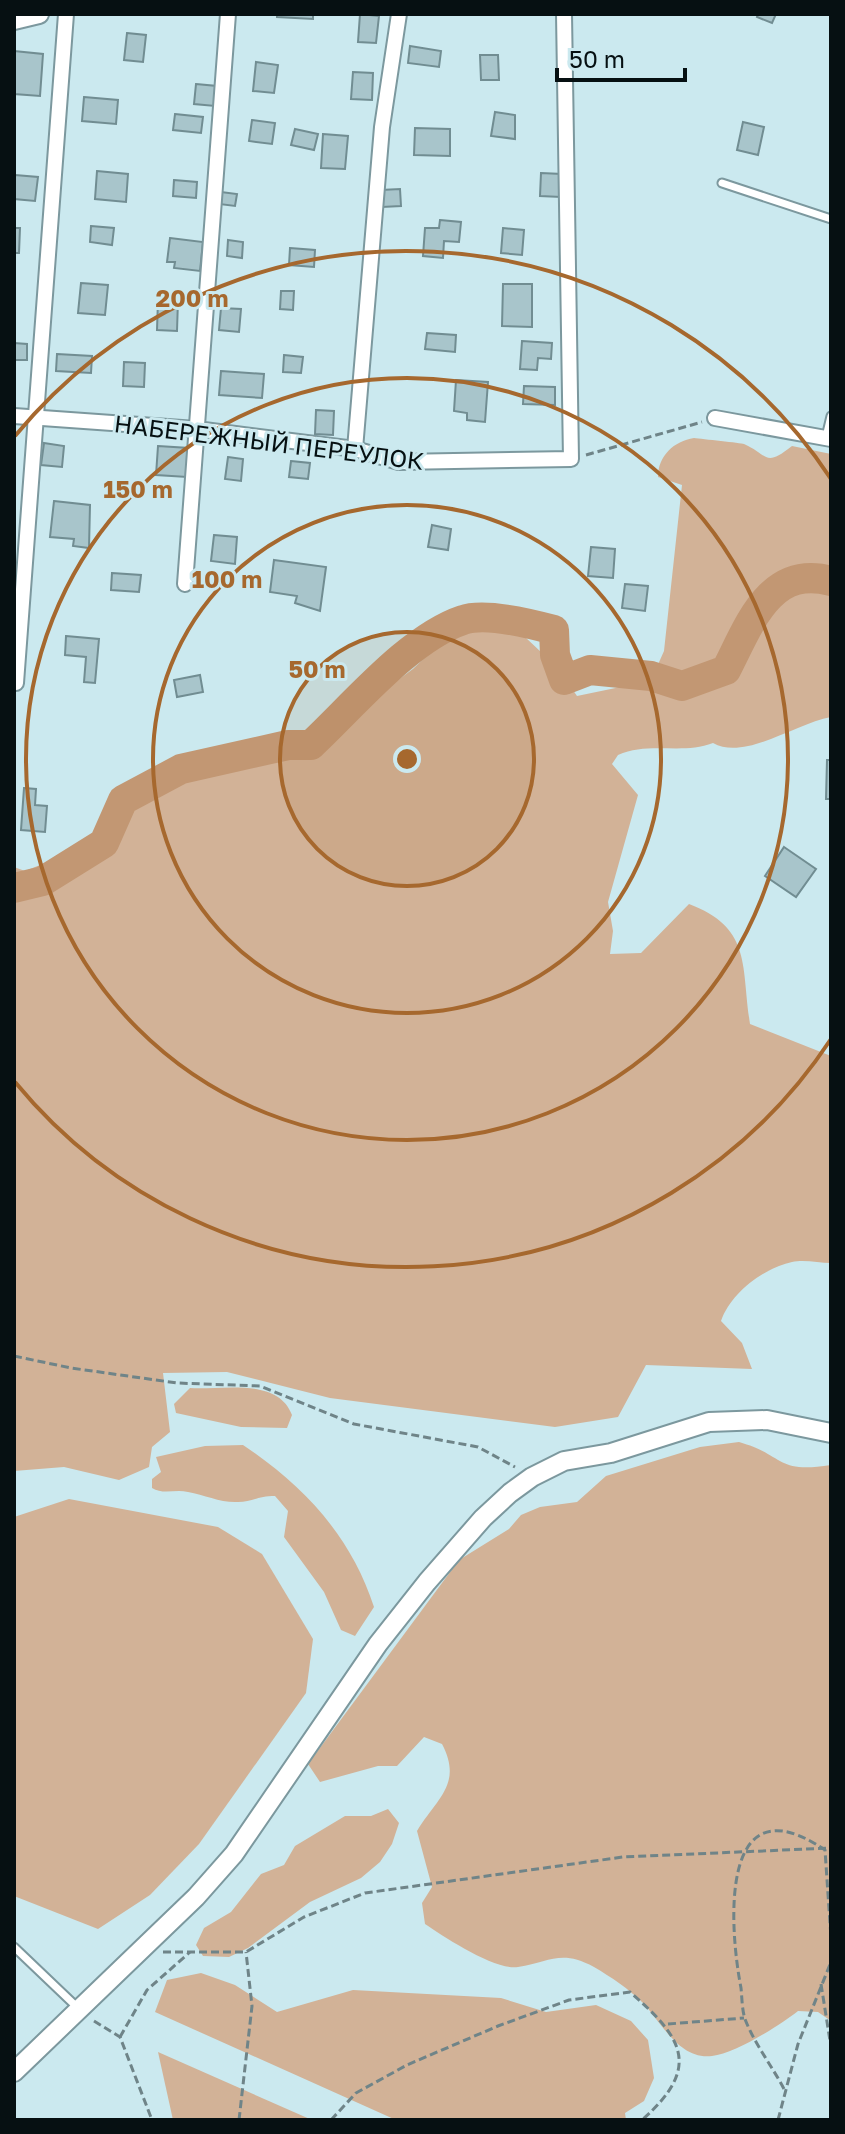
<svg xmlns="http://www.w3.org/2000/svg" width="845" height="2134" font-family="'Golos Text',sans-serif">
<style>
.green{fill:#d2b297}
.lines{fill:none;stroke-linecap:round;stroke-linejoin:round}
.river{stroke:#c29773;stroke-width:30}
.building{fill:#a8c5cb;stroke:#718d92;stroke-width:2}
.service-casing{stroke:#7c989e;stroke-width:11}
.minor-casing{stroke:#7c989e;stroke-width:18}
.tertiary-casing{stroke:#7c989e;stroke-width:22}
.path{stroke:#6f8488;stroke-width:3;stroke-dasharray:8 4;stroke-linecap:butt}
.service{stroke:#fff;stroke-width:7}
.minor{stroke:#fff;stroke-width:14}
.tertiary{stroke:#fff;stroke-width:18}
.ring{fill:none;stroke:#a6682e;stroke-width:4}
.labels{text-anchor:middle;stroke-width:6;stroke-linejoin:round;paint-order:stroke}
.street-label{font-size:24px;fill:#061012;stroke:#cbe9ef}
.centre{fill:#a6682e;stroke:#cbe9ef;stroke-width:4}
.ring-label{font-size:24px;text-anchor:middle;font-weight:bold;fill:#a6682e;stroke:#cbe9ef;stroke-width:6;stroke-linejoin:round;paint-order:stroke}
</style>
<rect width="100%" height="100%" fill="#cbe9ef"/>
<!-- green -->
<g class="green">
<path d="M694,438C702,439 741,443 744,444C769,455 764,468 792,446L831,454V717C796,723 745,761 713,743C682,755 649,741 618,755L612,764L638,795L608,902L613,931L610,954L641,953L689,904C752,928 741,965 750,1024L831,1056V1263C819,1263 804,1259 792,1262C762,1269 731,1293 721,1321L742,1343L752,1369L646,1365L618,1417L555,1427L330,1398L227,1372L163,1373L170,1432L152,1447L149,1467L119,1480L64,1467L14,1471V867L25,871L70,853L157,788L214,758L256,741L295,756L413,669L451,633L489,622L525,637L558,668L577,696L630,685L648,687L664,651L682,485L658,477C658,456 674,441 694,438Z"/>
<path d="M190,1388C222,1390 278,1377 292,1415L287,1428L241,1427L176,1413L174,1404Z"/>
<path d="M739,1442C785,1455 775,1474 831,1465V2021L818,2012L798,2011C780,2025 735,2054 712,2056C679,2060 662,2023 643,2003C629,1989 611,1977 594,1967C561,1949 550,1962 518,1967C496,1971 444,1937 425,1924L422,1903L432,1887L417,1831C437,1798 463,1784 442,1744L424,1737L397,1766H378L320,1782L308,1764L459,1560L509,1529L521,1515L540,1507L577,1502L606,1476L700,1447Z"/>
<path d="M243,1445C304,1486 351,1536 374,1607L355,1636L341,1630L324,1592L284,1537L288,1511L275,1496C258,1496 251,1502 238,1502C221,1503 205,1495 188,1492C175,1489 163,1495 152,1488V1479L161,1472L156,1457L205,1446Z"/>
<polygon points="69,1499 218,1527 262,1554 313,1639 306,1693 199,1844 150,1895 98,1929 14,1896 14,1517"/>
<polygon points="388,1809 399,1823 392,1844 380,1862 361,1878 310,1902 248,1948 229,1957 203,1956 196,1945 204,1928 231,1912 261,1874 284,1865 295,1846 345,1816 371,1816"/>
<polygon points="201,1973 235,1985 277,2012 353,1990 501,1998 546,2012 596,2005 631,2021 648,2040 654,2078 644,2101 625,2113 626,2120 396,2120 155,2012 167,1980"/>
<polygon points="158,2052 312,2120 173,2120"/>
</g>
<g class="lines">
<!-- river -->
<path class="river" d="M14,888L43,881L104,843L123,800L181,769L288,745H311C353,706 409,638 463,620C485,612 532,624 554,630L555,655L564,680L590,670L651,676L682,686L726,670C749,626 769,564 831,581"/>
</g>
<!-- building -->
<g class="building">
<polygon points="277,14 313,14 313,19 277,17"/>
<polygon points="360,14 379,16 376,43 358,42"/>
<polygon points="758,14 776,14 772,23 757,17"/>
<polygon points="127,33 146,35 143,62 124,60"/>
<polygon points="410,46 441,51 439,67 408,63"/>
<polygon points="14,51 43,54 40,96 14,94"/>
<polygon points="480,55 498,55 499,80 481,80"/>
<polygon points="256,62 278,65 274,93 253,91"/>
<polygon points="353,72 373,73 372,100 351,99"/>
<polygon points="196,84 217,86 215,106 194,104"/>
<polygon points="84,97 118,100 116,124 82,121"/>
<polygon points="495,112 515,115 515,139 491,136"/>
<polygon points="175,114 203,117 201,133 173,130"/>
<polygon points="252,120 275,123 272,144 249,141"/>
<polygon points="743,122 764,127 758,155 737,150"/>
<polygon points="415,128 450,129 450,156 414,155"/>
<polygon points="295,129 318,134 314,150 291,145"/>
<polygon points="323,134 348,136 345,169 321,168"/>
<polygon points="97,171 128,174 126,202 95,199"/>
<polygon points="541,173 562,174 561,197 540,196"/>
<polygon points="15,175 38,177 35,201 14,199"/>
<polygon points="174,180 197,182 196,198 173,196"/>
<polygon points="400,189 401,206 382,207 381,190"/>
<polygon points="221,192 237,194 235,206 219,204"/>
<polygon points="440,220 461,222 459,242 444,241 443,258 423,256 425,228 439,228"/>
<polygon points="91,226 114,228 112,245 90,242"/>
<polygon points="14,228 20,228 19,253 14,253"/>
<polygon points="503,228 524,230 522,255 501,253"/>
<polygon points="170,238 203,242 200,271 174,268 175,262 167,262"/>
<polygon points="228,240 243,242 242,258 227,256"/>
<polygon points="290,248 315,250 314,267 289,265"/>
<polygon points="81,283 108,285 105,315 78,313"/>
<polygon points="503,284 532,284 532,327 502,326"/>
<polygon points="281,291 294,291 293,310 280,309"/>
<polygon points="158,300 178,300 177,331 157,330"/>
<polygon points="221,308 241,309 239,332 219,330"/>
<polygon points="427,333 456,335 455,352 425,349"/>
<polygon points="522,341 552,343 551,359 538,358 537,370 520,369"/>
<polygon points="14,343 27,344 27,360 14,360"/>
<polygon points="57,354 92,356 91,373 56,371"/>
<polygon points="284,355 303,357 301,373 283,372"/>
<polygon points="124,362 145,363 144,387 123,386"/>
<polygon points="221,371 264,374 262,398 219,395"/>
<polygon points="456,380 488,382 485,422 467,420 467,413 454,411"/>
<polygon points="524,386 555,387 555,405 523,404"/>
<polygon points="316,410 334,411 333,435 315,434"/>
<polygon points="44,443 64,446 62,467 41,465"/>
<polygon points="158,446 189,448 187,477 156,475"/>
<polygon points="228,457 243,459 241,481 225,479"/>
<polygon points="291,461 310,463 308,479 289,477"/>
<polygon points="54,501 90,505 89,548 73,546 74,539 50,537"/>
<polygon points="432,525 451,529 448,550 428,547"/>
<polygon points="214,535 237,537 235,564 211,561"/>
<polygon points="591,547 615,549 613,578 588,576"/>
<polygon points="274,560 326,567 320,611 295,603 297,596 270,592"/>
<polygon points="112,573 141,575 139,592 111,590"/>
<polygon points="625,584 648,586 645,611 622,608"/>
<polygon points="66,636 99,639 95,683 84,682 86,657 65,655"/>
<polygon points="200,675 203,692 177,697 174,680"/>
<polygon points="827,760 831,760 831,799 826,799"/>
<polygon points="24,788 36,789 35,805 47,806 45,832 21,830"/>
<polygon points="784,847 816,869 796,897 765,876"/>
</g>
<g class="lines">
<defs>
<g id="service">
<polyline points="722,183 831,219"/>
<polyline points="826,437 831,416"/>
<polyline points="14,1947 79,2009"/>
</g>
<g id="minor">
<polyline points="14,416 196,429 355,449 399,462 571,459 564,14"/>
<polyline points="715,418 831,439"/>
<polyline points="355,449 382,127 399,14"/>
<polyline points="185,584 228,14"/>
<polyline points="16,683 66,14"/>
</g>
<g id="tertiary">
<polyline points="14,20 39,14"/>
<polyline points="14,2072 196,1897 234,1854 378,1644 427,1582 483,1518 510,1493 532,1477 564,1461 611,1453 709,1422 767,1420 831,1433"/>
</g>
</defs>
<!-- service casing -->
<use href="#service" class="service-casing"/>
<!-- minor casing -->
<use href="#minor" class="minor-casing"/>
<!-- tertiary casing -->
<use href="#tertiary" class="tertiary-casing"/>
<!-- path -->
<g class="path">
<polyline points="586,455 702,422"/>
<polyline points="14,1356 71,1368 177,1383 260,1386 354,1424 478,1447 515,1467"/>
<polyline points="163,1952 246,1952 304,1917 365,1893 623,1857 831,1848"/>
<polyline points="821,1984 831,2047"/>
<polyline points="94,2021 120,2037 152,2120"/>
<polyline points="668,2024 744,2018"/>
<polyline points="120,2037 147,1990 190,1952"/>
<path d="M784,2089C772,2066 754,2043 745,2019C742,2010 742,1998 741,1988C729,1926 719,1778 825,1850L831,1938"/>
<polyline points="239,2120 252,2006 246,1952"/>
<path d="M331,2120L356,2093L407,2065L498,2026L569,2000L630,1992C683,2038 702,2067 642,2120"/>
<polyline points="778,2120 798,2044 831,1962"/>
</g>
<!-- service -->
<use href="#service" class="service"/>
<!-- minor -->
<use href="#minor" class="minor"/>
<!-- tertiary -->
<use href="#tertiary" class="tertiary"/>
</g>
<!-- distance rings -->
<circle cx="407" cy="759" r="127" fill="#a6682e" fill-opacity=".12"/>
<g class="ring">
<circle cx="407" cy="759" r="127"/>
<circle cx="407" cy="759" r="254"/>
<circle cx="407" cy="759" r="381"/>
<path d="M831 1039A508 508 0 0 1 15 1082M15 436A508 508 0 0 1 831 479"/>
</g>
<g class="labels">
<!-- street labels -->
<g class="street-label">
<text transform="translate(269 443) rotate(7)" y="8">НАБЕРЕЖНЫЙ ПЕРЕУЛОК</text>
</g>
</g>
<circle cx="407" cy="759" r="12" class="centre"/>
<g class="ring-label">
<text x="192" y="307">200 m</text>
<text x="138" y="498">150 m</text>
<text x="227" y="588">100 m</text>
<text x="317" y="678">50 m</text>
</g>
<!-- border -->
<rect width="845" height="2134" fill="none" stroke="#061012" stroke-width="32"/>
<!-- scale -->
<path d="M557 68v12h128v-12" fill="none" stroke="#061012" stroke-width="4"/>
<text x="569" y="68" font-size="24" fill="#061012" stroke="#cbe9ef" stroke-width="6" paint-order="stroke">50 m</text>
</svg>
